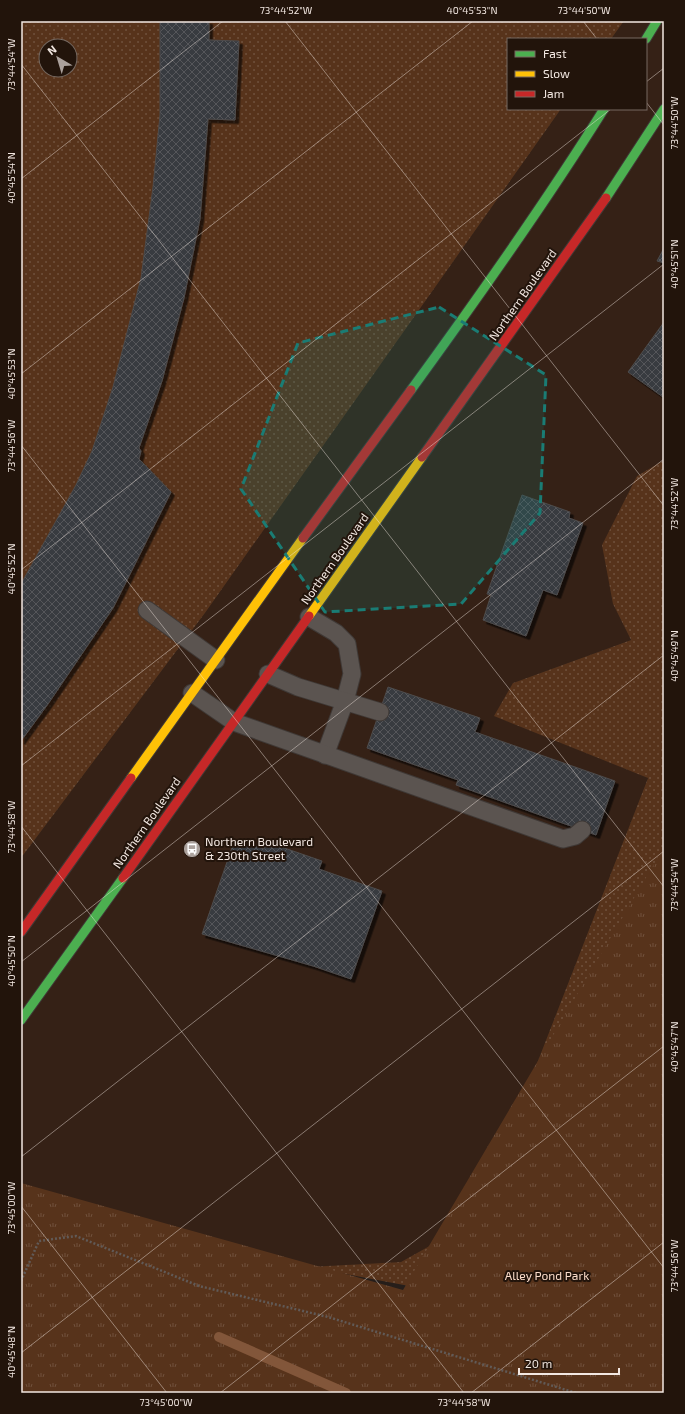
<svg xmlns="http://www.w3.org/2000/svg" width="685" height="1414" font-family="'Exo 2',sans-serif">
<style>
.built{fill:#352116}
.grass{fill:url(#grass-dots);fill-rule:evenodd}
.park{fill:url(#park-tufts)}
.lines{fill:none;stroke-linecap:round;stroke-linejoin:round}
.stream{stroke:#82563a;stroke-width:10}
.building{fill:url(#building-cross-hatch);stroke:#4d4b4c;filter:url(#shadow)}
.lane-casing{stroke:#3f3936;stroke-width:19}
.fast-casing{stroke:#3f3936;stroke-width:11}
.slow-casing{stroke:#3f3936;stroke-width:11}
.jam-casing{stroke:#3f3936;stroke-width:11}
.path{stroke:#615a57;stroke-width:2.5;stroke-dasharray:2 2;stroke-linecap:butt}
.lane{stroke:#5b5450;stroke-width:17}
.fast{stroke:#4caf50;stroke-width:9}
.slow{stroke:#ffc107;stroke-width:9}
.jam{stroke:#c62828;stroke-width:9}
.marked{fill:#1a7c74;fill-opacity:0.2;stroke:#1a7c74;stroke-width:3;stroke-dasharray:8 5;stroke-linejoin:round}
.ticks{fill:none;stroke:#f3e8e2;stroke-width:1;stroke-opacity:0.45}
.labels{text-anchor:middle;stroke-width:4;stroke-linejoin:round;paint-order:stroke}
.street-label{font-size:12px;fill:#f3e8e2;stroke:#22140b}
.poi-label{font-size:12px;fill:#f3e8e2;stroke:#22140b;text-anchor:start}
.park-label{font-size:12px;fill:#fbdcca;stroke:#22140b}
.neatline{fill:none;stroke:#f3e8e2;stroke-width:1.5}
.ticks-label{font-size:10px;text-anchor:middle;fill:#f3e8e2}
</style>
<defs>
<pattern id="grass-dots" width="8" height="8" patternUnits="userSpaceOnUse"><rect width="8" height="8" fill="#57331b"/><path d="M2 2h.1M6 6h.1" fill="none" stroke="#70513c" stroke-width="1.8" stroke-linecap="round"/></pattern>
<pattern id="park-tufts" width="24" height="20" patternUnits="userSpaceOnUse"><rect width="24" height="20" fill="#57331b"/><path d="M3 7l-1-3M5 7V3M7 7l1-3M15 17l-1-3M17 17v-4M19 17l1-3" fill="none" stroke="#70513c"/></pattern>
<pattern id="building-cross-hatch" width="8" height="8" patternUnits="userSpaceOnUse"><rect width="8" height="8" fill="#383b3f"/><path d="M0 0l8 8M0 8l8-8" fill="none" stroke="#55575a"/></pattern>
<filter id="shadow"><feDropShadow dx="3.5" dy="3.5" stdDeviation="0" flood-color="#0009"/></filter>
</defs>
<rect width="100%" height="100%" fill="#261e1a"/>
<!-- built -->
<polygon class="built" points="624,21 664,21 664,460 637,476 613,604 631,640 513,683 648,778 476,1220 448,1260 308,1267 21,1184 21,858 205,613 561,109 646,109 646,39 611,39"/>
<!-- grass -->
<g class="grass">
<path d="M21,21H624L611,39H508V109H561L205,613L21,858ZM46,46H70V70H46Z"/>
<polygon points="664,460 664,1393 505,1304 308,1267 401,1262 476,1220 648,778 494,716 513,683 631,640 613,604 602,545 637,476"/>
</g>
<!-- park -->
<polygon class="park" points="664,847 664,1393 21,1393 21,1183 403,1290"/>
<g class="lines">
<!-- stream -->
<polyline class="stream" points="219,1337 346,1393"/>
</g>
<!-- building -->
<g class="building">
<polygon points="160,21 209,21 209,40 239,41 235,120 208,119 200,219 184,298 162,381 139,448 141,451 139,459 171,492 113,608 48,704 21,741 21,584 76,485 92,451 113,387 141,278 153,187 160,115"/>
<polygon points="664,248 664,263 657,261"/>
<polygon points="664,322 664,395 663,397 628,372"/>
<polygon points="522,495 570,512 569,518 583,523 557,595 543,590 526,636 483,620 491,595 487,594"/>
<polygon points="388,687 480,718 475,732 615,781 596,835 456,785 458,780 367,748"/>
<polygon points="235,839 264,849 267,842 322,861 319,869 382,891 351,979 313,966 202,934"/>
</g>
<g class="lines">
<defs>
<g id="lane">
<polyline points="147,610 216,660"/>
<polyline points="309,617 336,633 347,644 352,674 345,701 325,755"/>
<polyline points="268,674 298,687 380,712"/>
<polyline points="192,693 234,722 563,839 575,836 582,830"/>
</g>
<g id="fast">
<polyline points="646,39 657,21"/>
<polyline points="606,198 664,109"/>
<path d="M411,390C478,298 544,205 604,109"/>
<polyline points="21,1020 123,878"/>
</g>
<g id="slow">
<polyline points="309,616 422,457"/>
<polyline points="131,778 303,538"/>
</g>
<g id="jam">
<polyline points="422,457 606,198"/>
<polyline points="303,538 411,390"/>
<polyline points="123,878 309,616"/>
<polyline points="21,932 131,778"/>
</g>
</defs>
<!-- lane casing -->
<use href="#lane" class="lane-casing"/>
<!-- fast casing -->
<use href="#fast" class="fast-casing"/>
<!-- slow casing -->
<use href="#slow" class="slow-casing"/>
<!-- jam casing -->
<use href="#jam" class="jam-casing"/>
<!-- path -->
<polyline class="path" points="21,1281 39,1241 76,1236 199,1286 328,1317 576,1393"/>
<!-- lane -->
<use href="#lane" class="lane"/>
<!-- fast -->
<use href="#fast" class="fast"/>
<!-- slow -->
<use href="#slow" class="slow"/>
<!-- jam -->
<use href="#jam" class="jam"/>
</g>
<!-- marked area -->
<path class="marked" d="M439,307L546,375L540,513L461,604L325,612L241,489L298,343Z"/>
<!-- ticks -->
<path class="ticks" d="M285,21L664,506M583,21L597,39M21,64L664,887M646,82L664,68M646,102L664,125M21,179L223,21M21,374L473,21M21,445L664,1268M21,570L611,109M21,766L664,264M21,826L464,1393M21,962L664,459M21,1157L664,655M21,1206L167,1393M21,1353L664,851M220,1393L664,1046M471,1393L664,1242"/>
<!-- icons -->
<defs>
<symbol id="bus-disc" viewBox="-11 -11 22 22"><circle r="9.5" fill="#aba19c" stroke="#22140b"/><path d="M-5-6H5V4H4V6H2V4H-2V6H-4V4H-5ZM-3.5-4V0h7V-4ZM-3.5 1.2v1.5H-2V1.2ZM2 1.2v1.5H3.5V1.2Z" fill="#fff"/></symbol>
</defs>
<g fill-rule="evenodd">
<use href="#bus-disc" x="182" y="839" width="20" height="20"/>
</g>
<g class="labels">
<!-- street labels -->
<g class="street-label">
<text transform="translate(523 295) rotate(-55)" y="4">Northern Boulevard</text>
<text transform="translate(335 559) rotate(-55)" y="4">Northern Boulevard</text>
<text transform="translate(147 823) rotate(-55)" y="4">Northern Boulevard</text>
</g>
<!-- poi labels -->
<g class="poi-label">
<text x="205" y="846">Northern Boulevard<tspan x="205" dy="14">&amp; 230th Street</tspan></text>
</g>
<!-- park labels -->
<g class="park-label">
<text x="547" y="1280">Alley Pond Park</text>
</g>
</g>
<!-- border -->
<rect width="685" height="1414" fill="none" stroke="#22140b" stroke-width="44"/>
<!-- legend -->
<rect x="507" y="38" width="140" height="72" fill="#22140b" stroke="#766961"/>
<rect x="515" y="51" width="20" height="6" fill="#4caf50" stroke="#766961"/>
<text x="543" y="58" font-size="12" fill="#f3e8e2">Fast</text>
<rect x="515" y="71" width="20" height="6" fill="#ffc107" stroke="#766961"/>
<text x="543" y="78" font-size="12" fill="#f3e8e2">Slow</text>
<rect x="515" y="91" width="20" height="6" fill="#c62828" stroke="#766961"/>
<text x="543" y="98" font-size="12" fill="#f3e8e2">Jam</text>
<!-- north arrow -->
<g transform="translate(58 58) rotate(322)"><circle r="19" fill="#22140b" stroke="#766961"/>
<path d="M0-3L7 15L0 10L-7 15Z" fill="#aba19c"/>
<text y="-6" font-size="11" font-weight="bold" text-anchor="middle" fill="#f3e8e2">N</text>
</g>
<!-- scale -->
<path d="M519 1368v6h100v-6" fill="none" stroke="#f3e8e2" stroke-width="2"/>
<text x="525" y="1368" font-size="12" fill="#f3e8e2" stroke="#22140b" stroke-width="3" paint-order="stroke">20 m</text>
<rect x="22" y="22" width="641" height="1370" class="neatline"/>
<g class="ticks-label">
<text x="286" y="14">73°44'52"W</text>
<text x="472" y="14">40°45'53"N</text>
<text x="584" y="14">73°44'50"W</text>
<text transform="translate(11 65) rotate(-90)" y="4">73°44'54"W</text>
<text transform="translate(674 123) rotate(-90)" y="4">73°44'50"W</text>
<text transform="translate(11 178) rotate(-90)" y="4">40°45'54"N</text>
<text transform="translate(674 264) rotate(-90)" y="4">40°45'51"N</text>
<text transform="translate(11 374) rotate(-90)" y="4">40°45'53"N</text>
<text transform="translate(11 446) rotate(-90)" y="4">73°44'56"W</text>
<text transform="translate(674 504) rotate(-90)" y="4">73°44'52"W</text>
<text transform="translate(11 569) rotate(-90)" y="4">40°45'52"N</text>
<text transform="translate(674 656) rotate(-90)" y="4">40°45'49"N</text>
<text transform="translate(11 827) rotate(-90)" y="4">73°44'58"W</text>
<text transform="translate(674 885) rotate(-90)" y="4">73°44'54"W</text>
<text transform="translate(11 961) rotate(-90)" y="4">40°45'50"N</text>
<text transform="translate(674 1047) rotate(-90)" y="4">40°45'47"N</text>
<text transform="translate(11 1208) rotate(-90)" y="4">73°45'00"W</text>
<text transform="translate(674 1266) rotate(-90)" y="4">73°44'56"W</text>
<text transform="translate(11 1352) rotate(-90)" y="4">40°45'48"N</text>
<text x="166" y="1406">73°45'00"W</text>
<text x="464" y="1406">73°44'58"W</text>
</g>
</svg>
